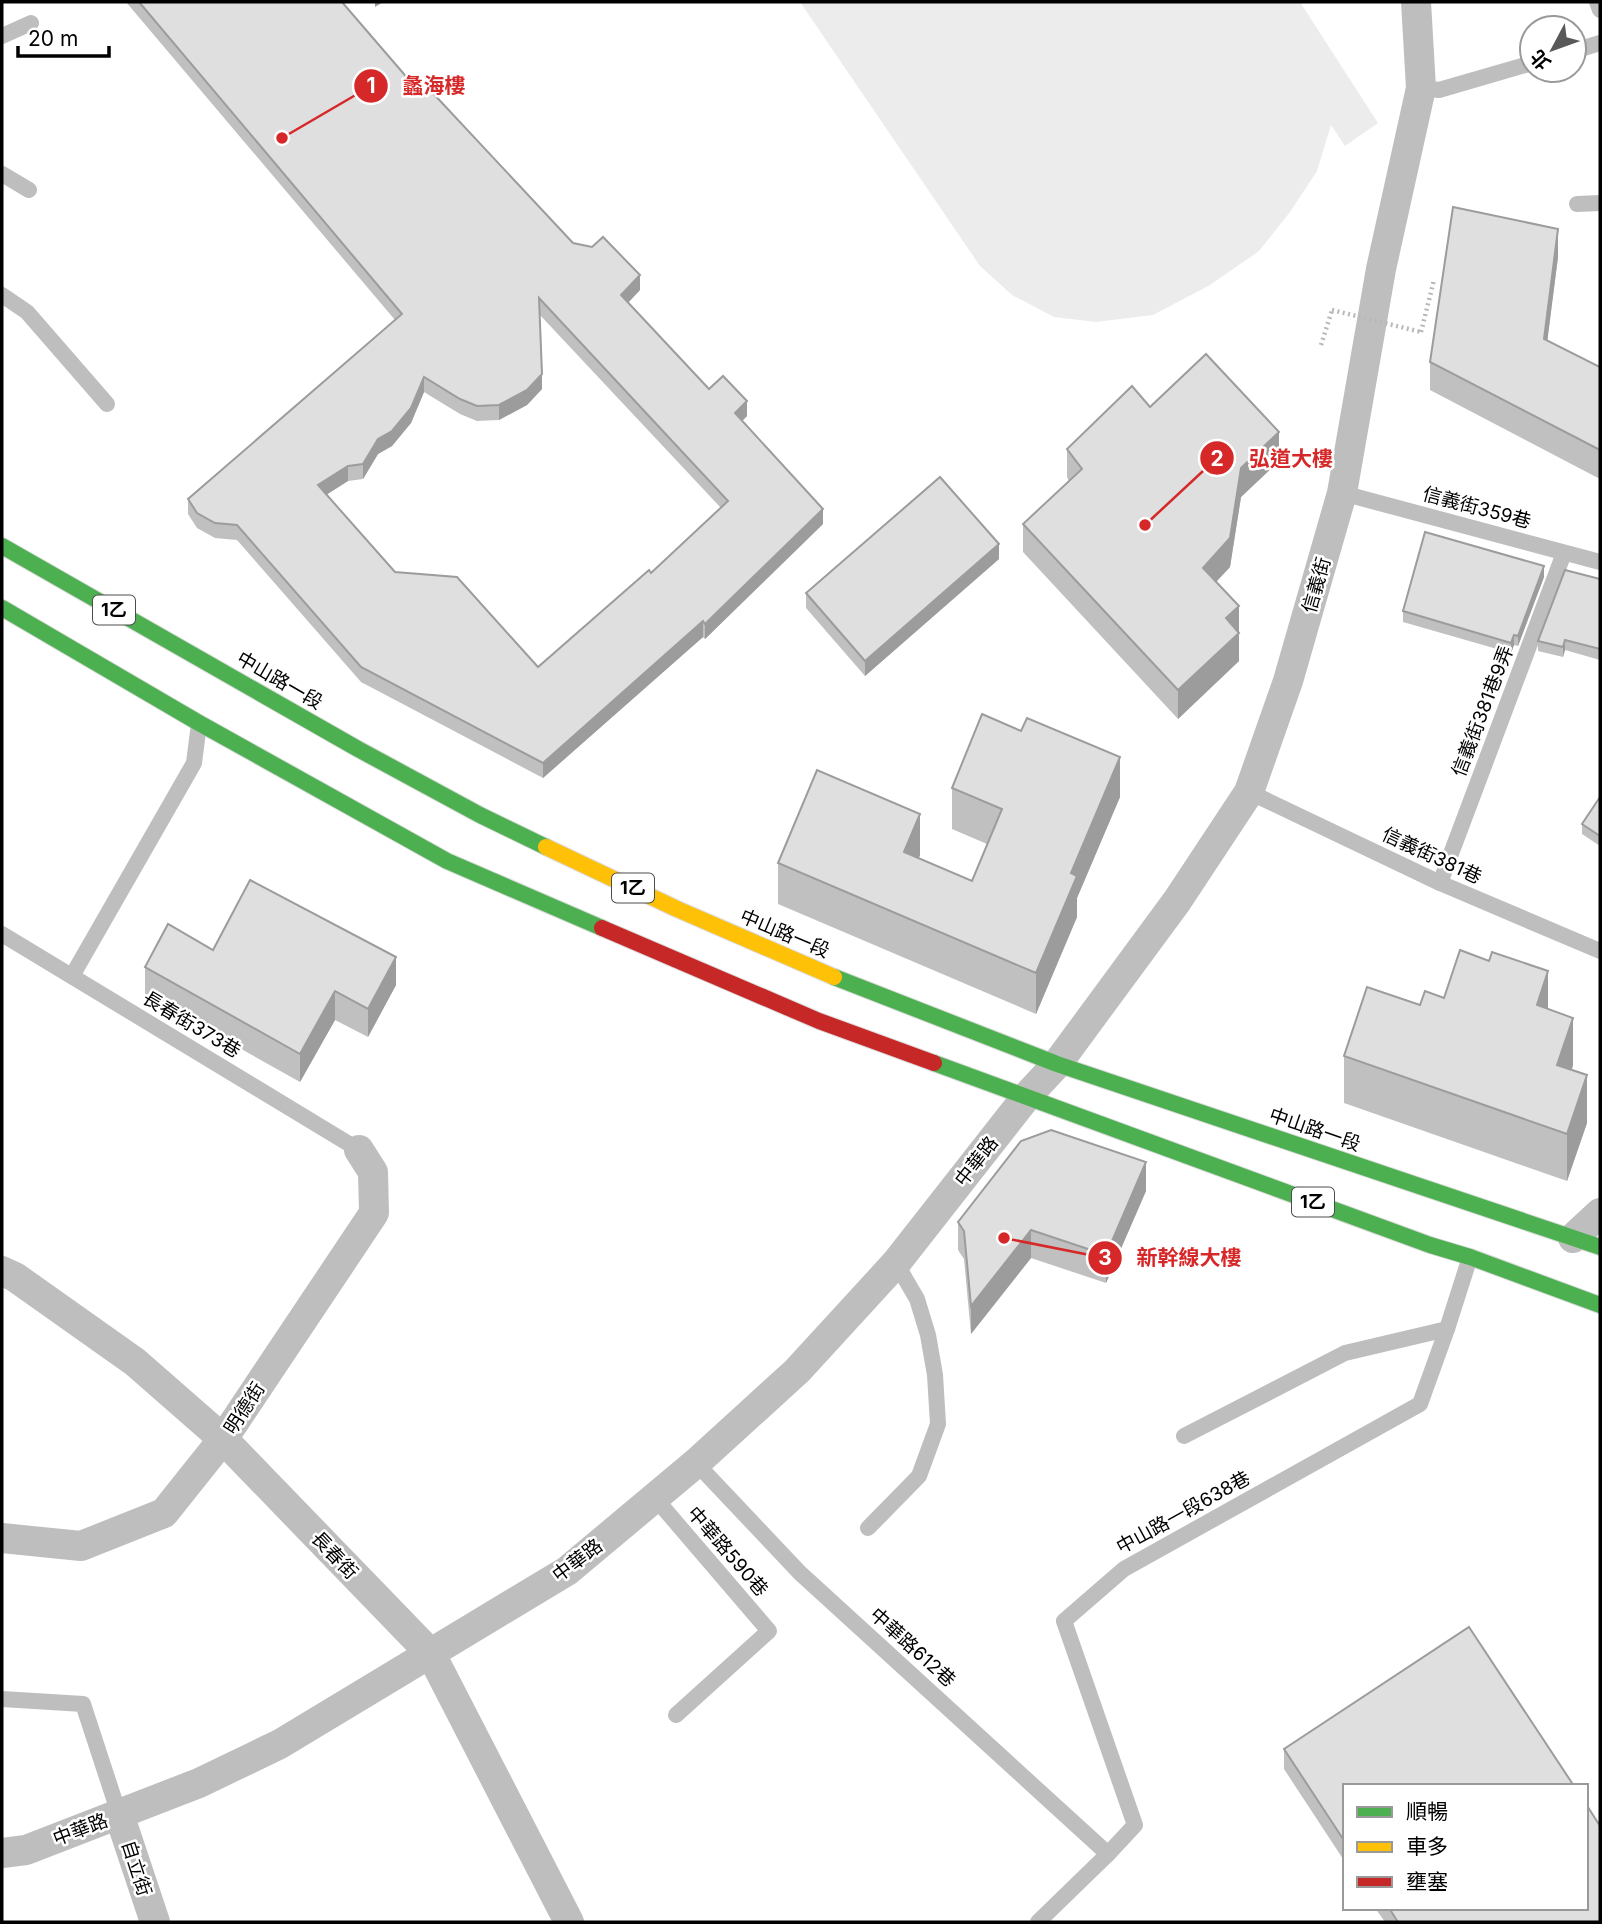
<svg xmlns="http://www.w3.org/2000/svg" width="1602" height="1924" font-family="Inter,'Noto Sans TC',sans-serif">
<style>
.park{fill:#ececec}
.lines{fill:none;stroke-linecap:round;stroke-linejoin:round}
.fast-casing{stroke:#dbdbdb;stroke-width:18}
.slow-casing{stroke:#dbdbdb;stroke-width:18}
.jam-casing{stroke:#dbdbdb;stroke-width:18}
.path{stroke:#b9b9b9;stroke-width:4.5;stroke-dasharray:2 3.5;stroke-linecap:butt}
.lane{stroke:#bebebe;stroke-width:16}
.street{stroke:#bebebe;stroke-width:30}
.fast{stroke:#4caf50;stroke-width:16}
.slow{stroke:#ffc107;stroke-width:16}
.jam{stroke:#c62828;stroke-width:16}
.path-bridge{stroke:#b9b9b9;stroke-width:4.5;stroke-dasharray:2 3.5;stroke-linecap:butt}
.wall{fill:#c0c0c0;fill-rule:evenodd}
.shaded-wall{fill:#9c9c9c}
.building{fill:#dfdfdf;stroke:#9c9c9c;stroke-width:2;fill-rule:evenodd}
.labels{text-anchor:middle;stroke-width:5;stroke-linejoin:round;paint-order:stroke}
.shield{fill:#fff;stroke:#4c4c4c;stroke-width:2}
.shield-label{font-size:18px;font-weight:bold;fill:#000}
.street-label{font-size:19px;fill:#000;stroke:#fff}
.leader{fill:none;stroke:#d62828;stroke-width:2.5}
.callout-dot{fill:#d62828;stroke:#fff;stroke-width:2.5}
.mark-label{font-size:21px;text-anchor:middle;font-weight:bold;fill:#fff}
.callout-label{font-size:21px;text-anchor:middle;font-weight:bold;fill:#d62828;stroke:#fff;stroke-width:5;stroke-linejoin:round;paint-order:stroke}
</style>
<rect width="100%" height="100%" fill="#fff"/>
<!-- park -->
<polygon class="park" points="800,2 1300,2 1378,123 1345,146 1331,125 1317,171 1290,212 1259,251 1210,285 1153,315 1096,322 1054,317 1012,295 980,266"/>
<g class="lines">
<defs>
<g id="fast">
<polyline points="2,546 358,749 480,815 546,847"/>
<polyline points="2,608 199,723 447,861 602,928"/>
<polyline points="834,977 1057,1064 1600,1247"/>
<polyline points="934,1063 1430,1245 1470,1257 1600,1305"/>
</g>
<polyline id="slow" points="546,847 677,909 834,977"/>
<polyline id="jam" points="602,928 819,1021 934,1063"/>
</defs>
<!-- fast casing -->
<use href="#fast" class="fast-casing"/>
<!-- slow casing -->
<use href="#slow" class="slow-casing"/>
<!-- jam casing -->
<use href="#jam" class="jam-casing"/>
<!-- path -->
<g class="path">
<polyline points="1421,332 1434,280"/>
<polyline points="1321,345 1332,310"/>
</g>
<!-- lane -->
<g class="lane">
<polyline points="1597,2 1600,10"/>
<polyline points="2,36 31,23"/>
<polyline points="1574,51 1600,43"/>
<polyline points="1421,88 1439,90 1532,63"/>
<polyline points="2,174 29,190"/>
<polyline points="1577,204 1600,203"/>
<polyline points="2,295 27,312 107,404"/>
<polyline points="1342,493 1600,562"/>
<polyline points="1249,792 1440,883 1600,951"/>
<polyline points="1440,883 1564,553"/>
<polyline points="2,934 359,1150"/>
<polyline points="72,976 194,763 199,724"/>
<polyline points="1184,1436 1345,1353 1447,1329"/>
<polyline points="696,1463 800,1573 1108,1854"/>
<polyline points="655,1498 769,1631 676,1715"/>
<polyline points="868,1528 919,1476 938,1424 935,1375 928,1335 917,1299 896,1263"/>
<polyline points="2,1699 83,1704 119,1814"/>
<polyline points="1038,1922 1108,1854 1135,1825 1064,1621 1124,1569 1420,1404 1447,1329 1470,1257"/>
</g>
<!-- street -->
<g class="street">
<polyline points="1573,1238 1600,1213"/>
<polyline points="2,1271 15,1277 135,1362 223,1439 431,1654 569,1922"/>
<polyline points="2,1538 81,1546 164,1513 223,1439 374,1213 373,1172 359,1150"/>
<polyline points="119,1814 155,1922"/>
<polyline points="2,1853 26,1850 119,1814 199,1783 280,1744 567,1571 696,1463 797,1371 896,1263 1027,1096 1057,1064 1177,901 1249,792 1288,681 1342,493 1381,269 1421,88 1416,2"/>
</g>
<!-- fast -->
<use href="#fast" class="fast"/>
<!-- slow -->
<use href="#slow" class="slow"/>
<!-- jam -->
<use href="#jam" class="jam"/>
<!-- path-bridge -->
<polyline class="path-bridge" points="1332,310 1421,332"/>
</g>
<!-- wall -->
<g class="wall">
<path d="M126,2H342L422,95L573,243L640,290L628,303L709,389L747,416L742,421L823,524L705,639L703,637L543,778L361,682L237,540L215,538L197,528L188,514V499L395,320ZM539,314L721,508L651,573L538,667L395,572L326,495L348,481L363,479L378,454L392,446L411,423L424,392L460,414L477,421L499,420L527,405L542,389Z"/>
<polygon points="1558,257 1547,341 1600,367 1600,479 1430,390 1430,362"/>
<polygon points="1067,449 1279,461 1241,497 1230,567 1216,582 1239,606 1239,661 1178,719 1023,552 1023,524 1069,481 1067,477"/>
<polygon points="999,559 865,676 806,608 806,593"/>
<polygon points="1544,577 1518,646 1514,645 1511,653 1403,622 1403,611"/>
<polygon points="1600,579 1600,660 1565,650 1563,657 1538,651 1538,641"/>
<polygon points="952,788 1120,797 1077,898 1077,917 1036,1014 778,904 778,863 920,855 919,858 972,881 987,844 952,829"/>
<polygon points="1600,797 1600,846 1582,834 1582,824"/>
<polygon points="213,950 396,985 368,1037 335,1020 300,1082 145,995 145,967"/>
<polygon points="1489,961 1548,1010 1573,1065 1572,1070 1587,1123 1567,1181 1344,1103 1344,1056 1420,1005 1444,998"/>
<polygon points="1146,1191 1106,1283 1031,1258 971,1334 964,1259 958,1250 958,1222"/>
<polygon points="1284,1749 1345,1786 1345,1862 1284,1769"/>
<polygon points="1375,1908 1586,1908 1600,1922 1385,1922"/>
</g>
<!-- shaded-wall -->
<g class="shaded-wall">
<polygon points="375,2 383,2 375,7"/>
<polygon points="1558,229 1558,257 1544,367 1544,339"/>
<polygon points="640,275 640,290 621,310 621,295"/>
<polygon points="542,374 542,389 527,405 499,420 499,405"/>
<polygon points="424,377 424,392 411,423 392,446 378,454 363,479 363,464 378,439"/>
<polygon points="747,401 747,416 735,428 735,413"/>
<polygon points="1279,432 1279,461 1241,497 1230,567 1203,596 1203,568 1241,468"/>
<polygon points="348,466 348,481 318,500 318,485"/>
<polygon points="823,509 823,524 705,639 705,624"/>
<polygon points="999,544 999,559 865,676 865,661"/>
<polygon points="1544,566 1544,577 1518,646 1518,636"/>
<polygon points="1239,606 1239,661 1178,719 1178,690 1226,618"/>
<polygon points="703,621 703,637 543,778 543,763"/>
<polygon points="1514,635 1514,645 1511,653 1511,643"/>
<polygon points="1565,640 1565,650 1563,657 1563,647"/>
<polygon points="1120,757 1120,797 1077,898 1077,917 1036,1014 1036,973 1071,873"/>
<polygon points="920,814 920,855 904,893 904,852"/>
<polygon points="396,957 396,985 368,1037 368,1009"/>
<polygon points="1548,971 1548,1018 1537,1005"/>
<polygon points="335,991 335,1020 300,1082 300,1054"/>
<polygon points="1573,1018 1573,1065 1557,1112 1557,1065"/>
<polygon points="1587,1075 1587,1123 1567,1181 1567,1134"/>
<polygon points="1146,1162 1146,1191 1106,1283 1106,1255"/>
<polygon points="1031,1230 1031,1258 971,1334 971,1306"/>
</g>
<!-- building -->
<g class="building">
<path d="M139,2H342L422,95L429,89L573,243L592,247L603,237L640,275L621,295L709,389L723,376L747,401L735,413L823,509L705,624L703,621L543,763L361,667L237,525L215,523L197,513L188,499L402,314ZM539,298L728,501L651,573L649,570L538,667L457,577L395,572L318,485L348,466L363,464L378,439L392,431L411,408L424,377L460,399L477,406L499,405L527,390L542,374Z"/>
<polygon points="1453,207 1558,229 1544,339 1600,367 1600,450 1430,362"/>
<polygon points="1206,354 1279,432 1241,468 1230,538 1203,568 1239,606 1226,618 1239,633 1178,690 1023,524 1082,469 1067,449 1132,386 1150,407"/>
<polygon points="940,477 999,544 865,661 806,593"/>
<polygon points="1425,532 1544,566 1518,636 1514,635 1511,643 1403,611"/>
<polygon points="1565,570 1600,579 1600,649 1565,640 1563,647 1538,641"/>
<polygon points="982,714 1021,731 1027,718 1120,757 1071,873 1077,876 1036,973 778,863 817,770 920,814 904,852 972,881 1002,809 952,788"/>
<polygon points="1600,797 1600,836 1582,824"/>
<polygon points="250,880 396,957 368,1009 335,991 300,1054 145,967 168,924 213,950"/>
<polygon points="1460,950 1489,961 1492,952 1548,971 1537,1005 1573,1018 1557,1065 1587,1075 1567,1134 1344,1056 1367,987 1420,1005 1425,991 1444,998"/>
<polygon points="1051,1130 1146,1162 1106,1255 1031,1230 971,1306 964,1231 958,1222 1021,1141"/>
<polygon points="1469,1627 1574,1786 1345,1786 1345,1842 1284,1749"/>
<polygon points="1586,1804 1600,1826 1600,1922 1398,1922 1389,1908 1586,1908"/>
</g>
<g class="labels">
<!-- shield labels -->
<g class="shield">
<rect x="93" y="595.5" width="42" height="29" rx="5"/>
<rect x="612" y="873.5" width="42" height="29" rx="5"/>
<rect x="1292" y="1187.5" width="42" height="29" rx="5"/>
</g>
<g class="shield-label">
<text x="114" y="616">1乙</text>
<text x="633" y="894">1乙</text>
<text x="1313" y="1208">1乙</text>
</g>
<!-- street labels -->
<g class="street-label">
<text transform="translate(1477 507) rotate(15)" y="7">信義街359巷</text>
<text transform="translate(1316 585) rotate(-74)" y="7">信義街</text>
<text transform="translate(280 680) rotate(30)" y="7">中山路一段</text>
<text transform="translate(1482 711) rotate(-69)" y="7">信義街381巷9弄</text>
<text transform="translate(1432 855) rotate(25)" y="7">信義街381巷</text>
<text transform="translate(785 933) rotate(23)" y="7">中山路一段</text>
<text transform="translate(192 1024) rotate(31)" y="7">長春街373巷</text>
<text transform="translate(1315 1129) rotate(19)" y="7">中山路一段</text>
<text transform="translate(976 1161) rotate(-52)" y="7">中華路</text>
<text transform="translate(244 1408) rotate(-57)" y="7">明德街</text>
<text transform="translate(1183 1512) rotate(-29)" y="7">中山路一段638巷</text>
<text transform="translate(728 1551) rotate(49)" y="7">中華路590巷</text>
<text transform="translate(335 1555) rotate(46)" y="7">長春街</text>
<text transform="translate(577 1560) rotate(-37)" y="7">中華路</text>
<text transform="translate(913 1647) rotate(42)" y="7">中華路612巷</text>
<text transform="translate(80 1829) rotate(-21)" y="7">中華路</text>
<text transform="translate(137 1868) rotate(72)" y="7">自立街</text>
</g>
</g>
<!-- callouts -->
<path class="leader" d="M282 138L371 86M1145 525L1217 458M1004 1238L1105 1258"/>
<g class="callout-dot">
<circle cx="282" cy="138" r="7"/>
<circle cx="1145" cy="525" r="7"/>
<circle cx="1004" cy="1238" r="7"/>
<circle cx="371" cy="86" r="18"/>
<circle cx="1217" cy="458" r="18"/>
<circle cx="1105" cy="1258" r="18"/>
</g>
<g class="mark-label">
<text x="371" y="93">1</text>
<text x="1217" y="466">2</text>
<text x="1105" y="1265">3</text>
</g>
<g class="callout-label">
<text x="434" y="93">蠡海樓</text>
<text x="1291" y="466">弘道大樓</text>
<text x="1189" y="1265">新幹線大樓</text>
</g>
<!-- border -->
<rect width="1602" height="1924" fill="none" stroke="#000000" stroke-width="7"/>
<!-- legend -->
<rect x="1343" y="1784" width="245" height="126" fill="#ffffff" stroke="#999999" stroke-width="2"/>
<rect x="1357" y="1807" width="35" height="10" fill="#4caf50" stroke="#999999" stroke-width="2"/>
<text x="1406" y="1819" font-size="21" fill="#000000">順暢</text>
<rect x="1357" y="1842" width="35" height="10" fill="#ffc107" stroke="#999999" stroke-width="2"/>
<text x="1406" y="1854" font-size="21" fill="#000000">車多</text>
<rect x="1357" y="1877" width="35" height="10" fill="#c62828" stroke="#999999" stroke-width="2"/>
<text x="1406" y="1889" font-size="21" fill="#000000">壅塞</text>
<!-- north arrow -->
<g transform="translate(1553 49) rotate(229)"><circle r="33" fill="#ffffff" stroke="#999999" stroke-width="2"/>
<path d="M0-5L12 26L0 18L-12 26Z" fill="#595959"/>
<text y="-10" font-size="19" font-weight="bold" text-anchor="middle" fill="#000000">北</text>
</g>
<!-- scale -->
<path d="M18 46v10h91v-10" fill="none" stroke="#000000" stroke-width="3.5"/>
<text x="28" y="46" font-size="21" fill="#000000" stroke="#ffffff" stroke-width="5" paint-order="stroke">20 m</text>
</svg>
